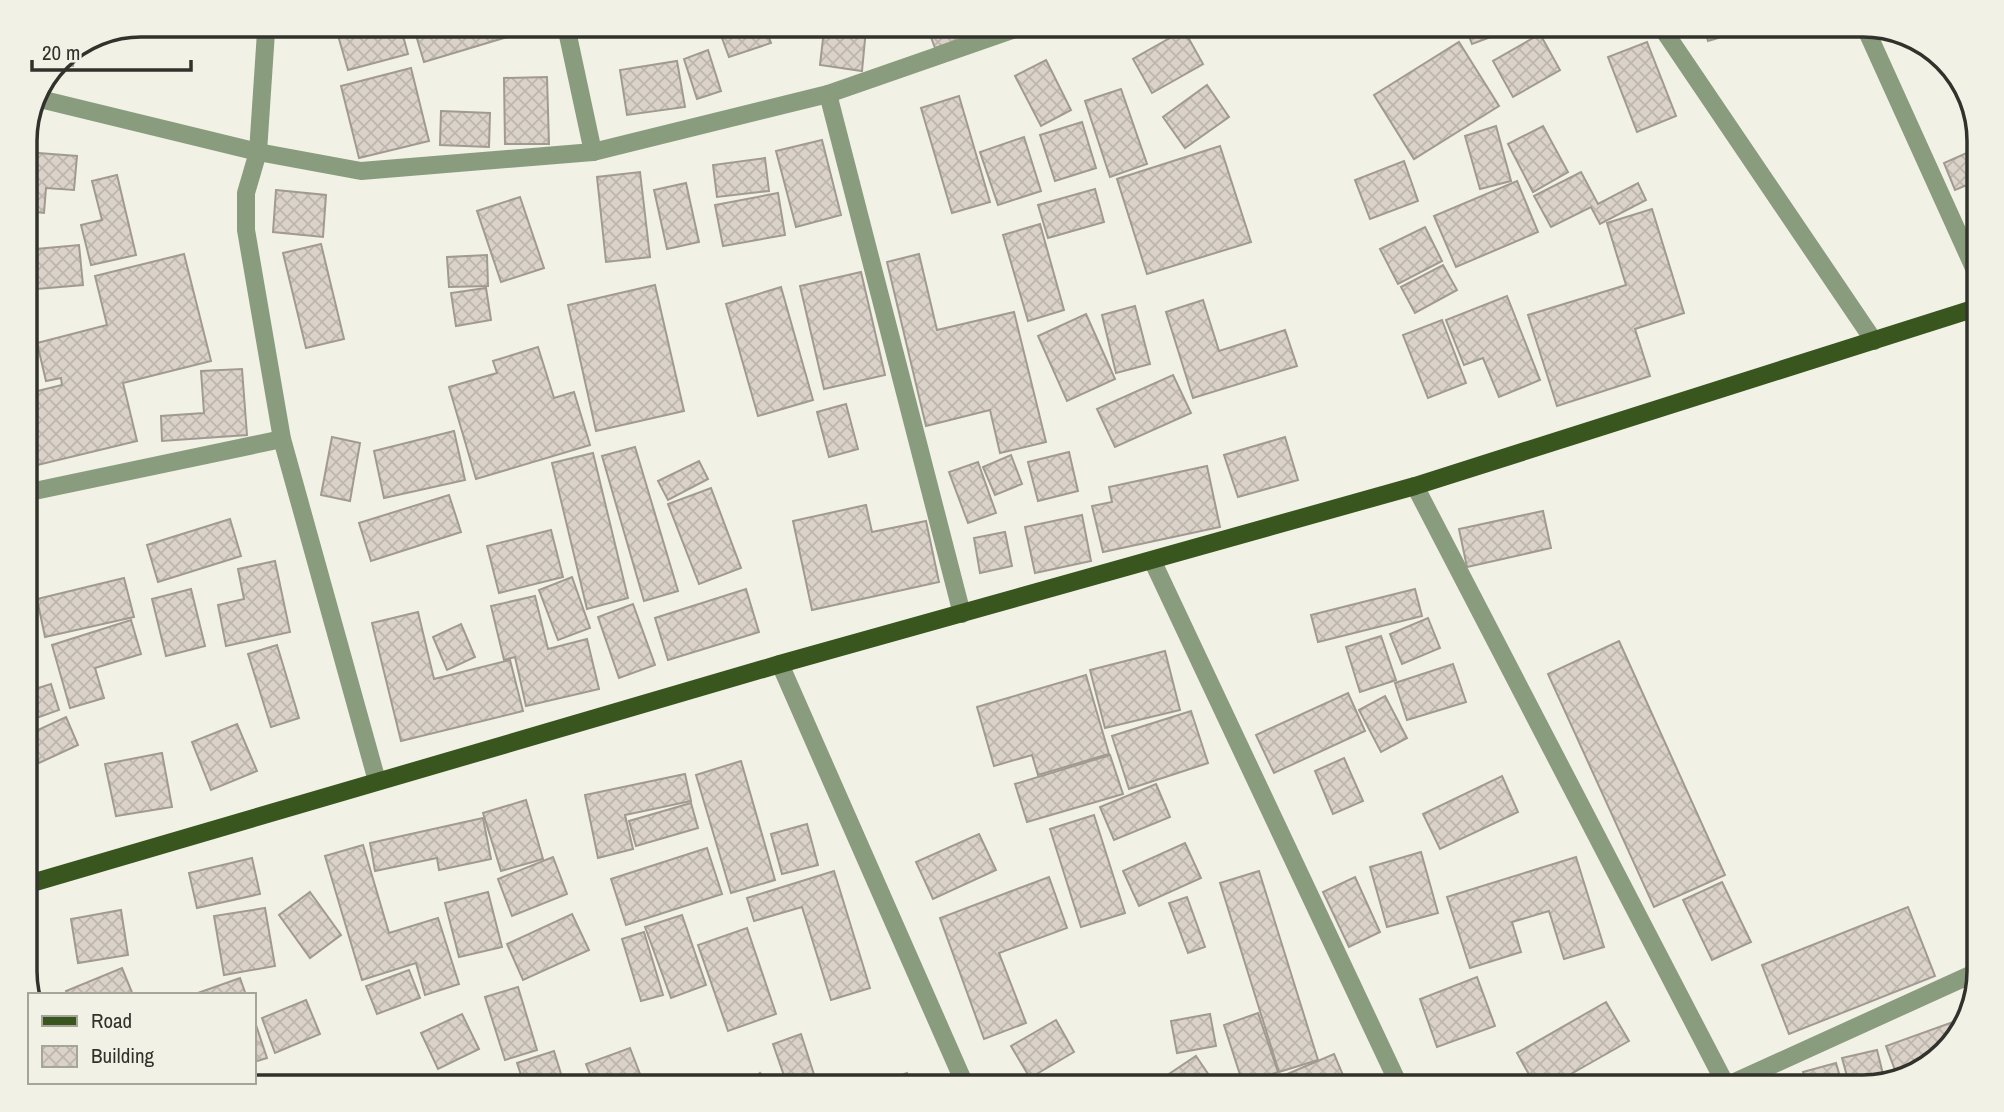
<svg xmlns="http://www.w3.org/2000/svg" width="2004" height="1112" font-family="'Archivo Narrow',sans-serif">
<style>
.building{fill:url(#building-cross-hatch);stroke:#a19a91;stroke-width:2}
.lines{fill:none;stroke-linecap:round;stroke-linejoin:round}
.minor{stroke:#8a9c7e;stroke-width:18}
.major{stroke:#38561e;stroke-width:18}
.rim{fill:none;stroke:#32322d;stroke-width:3.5}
</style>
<defs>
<pattern id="building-cross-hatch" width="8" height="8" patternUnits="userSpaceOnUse" patternTransform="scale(1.75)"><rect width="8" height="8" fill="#dbd3c9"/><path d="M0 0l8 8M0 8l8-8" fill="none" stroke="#bcb6ad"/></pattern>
</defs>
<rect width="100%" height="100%" fill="#f2f1e5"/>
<!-- building -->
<g class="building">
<polygon points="1704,25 1762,25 1708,41"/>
<polygon points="1465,26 1520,26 1472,44"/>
<polygon points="866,29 862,71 820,65 824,30"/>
<polygon points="928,29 982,29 982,31 935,48"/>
<polygon points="719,30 766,30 771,43 729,57"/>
<polygon points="1184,30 1203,64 1152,93 1133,59"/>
<polygon points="527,31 424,62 415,32"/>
<polygon points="337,32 402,32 408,54 348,70"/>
<polygon points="1540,34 1560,70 1513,97 1493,61"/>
<polygon points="1459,42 1499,106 1414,159 1374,95"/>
<polygon points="1647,42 1676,116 1637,132 1608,57"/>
<polygon points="76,47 73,66 56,65 59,58"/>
<polygon points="708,50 721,91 697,99 684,59"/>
<polygon points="1046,60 1071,110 1041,126 1015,76"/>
<polygon points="677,61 685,107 627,115 620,70"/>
<polygon points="411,68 429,141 359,158 341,86"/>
<polygon points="547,77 549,144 505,144 504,78"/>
<polygon points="1207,85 1229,117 1185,148 1163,117"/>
<polygon points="1121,89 1147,164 1110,177 1085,101"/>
<polygon points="959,96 990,202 952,213 921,108"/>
<polygon points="441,111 490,113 489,147 440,145"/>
<polygon points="1082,122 1096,168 1055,181 1040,135"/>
<polygon points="1496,126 1511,181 1480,189 1465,136"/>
<polygon points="1543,126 1568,172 1533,192 1508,144"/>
<polygon points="1024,137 1041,191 998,205 980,152"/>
<polygon points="822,140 841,215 796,227 776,151"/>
<polygon points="1220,146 1251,242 1147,274 1117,179"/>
<polygon points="1978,148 1979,180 1955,190 1944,163"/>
<polygon points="25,152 77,156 74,190 46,188 44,213 25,211"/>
<polygon points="765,158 769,191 717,197 713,165"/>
<polygon points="1404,161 1418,201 1370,219 1355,180"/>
<polygon points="640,172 650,257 606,262 597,177"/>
<polygon points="1581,172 1598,204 1638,183 1646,200 1600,224 1591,207 1551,227 1534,196"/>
<polygon points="117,175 136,255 91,265 81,225 102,220 92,181"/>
<polygon points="1517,181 1538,232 1456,267 1434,216"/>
<polygon points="686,183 699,242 667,249 654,190"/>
<polygon points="1095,189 1104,222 1048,238 1038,205"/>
<polygon points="276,190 326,195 323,237 273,232"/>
<polygon points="1979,192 1979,228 1970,195"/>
<polygon points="778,193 785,235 723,246 715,205"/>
<polygon points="520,197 544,268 501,282 477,211"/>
<polygon points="1652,209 1684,313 1635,329 1650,376 1557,406 1528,315 1626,285 1607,223"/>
<polygon points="1040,224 1064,310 1028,321 1003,235"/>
<polygon points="1425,227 1442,261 1398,284 1380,249"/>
<polygon points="321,244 344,339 306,348 283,253"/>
<polygon points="79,245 83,285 25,290 25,250"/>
<polygon points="184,254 211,361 123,383 137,441 29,467 25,450 25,394 62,385 61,378 46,381 37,343 107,325 95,276"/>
<polygon points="919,254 937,330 1014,312 1046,442 1000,453 990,410 926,426 887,262"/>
<polygon points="487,255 488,286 449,287 447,257"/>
<polygon points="1443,265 1457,290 1415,313 1401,287"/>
<polygon points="861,272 885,375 824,389 800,286"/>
<polygon points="655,285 684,411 596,431 568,305"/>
<polygon points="781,287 813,400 758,416 726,304"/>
<polygon points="486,288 491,320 456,326 451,293"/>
<polygon points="1507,296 1540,380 1499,397 1483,358 1464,365 1446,320"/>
<polygon points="1203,300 1219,351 1285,330 1297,366 1193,398 1166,312"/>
<polygon points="1135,306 1150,364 1116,373 1102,315"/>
<polygon points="1086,314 1115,379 1067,401 1038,336"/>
<polygon points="1442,320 1466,383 1428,398 1403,335"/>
<polygon points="538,347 554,398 574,392 590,445 476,479 449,387 497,373 493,361"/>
<polygon points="242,369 247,435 162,441 161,416 204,413 201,371"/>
<polygon points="1173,375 1191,413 1115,447 1097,409"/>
<polygon points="846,404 858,449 829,457 817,412"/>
<polygon points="454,431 465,480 384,498 374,451"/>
<polygon points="332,437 360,443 350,501 321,495"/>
<polygon points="1285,437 1298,480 1238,497 1224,455"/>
<polygon points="635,447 678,591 644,601 602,456"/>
<polygon points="1069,452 1078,491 1038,501 1028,462"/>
<polygon points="593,453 628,598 587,609 552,463"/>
<polygon points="1011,455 1022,484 995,495 983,467"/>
<polygon points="699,461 708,479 668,500 658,481"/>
<polygon points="978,462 996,513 968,523 949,472"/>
<polygon points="1207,466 1220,527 1103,552 1092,506 1112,502 1109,487"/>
<polygon points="711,488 741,568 699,584 668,504"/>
<polygon points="449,495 461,532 371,561 359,523"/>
<polygon points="866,505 872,532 926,521 939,582 812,610 793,521"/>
<polygon points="1543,511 1551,548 1467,567 1459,529"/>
<polygon points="1082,515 1091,561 1035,573 1025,527"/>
<polygon points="230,519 241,556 158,582 147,545"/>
<polygon points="551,530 563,577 499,593 487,546"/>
<polygon points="1005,532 1012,566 980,573 974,538"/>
<polygon points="275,561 290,632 226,646 218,605 244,599 238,569"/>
<polygon points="572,577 590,628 558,640 539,590"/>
<polygon points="124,578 134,617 45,637 37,599"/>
<polygon points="191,589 205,646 166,656 152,599"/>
<polygon points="746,589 759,632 668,660 655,618"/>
<polygon points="1415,589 1422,616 1318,642 1311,615"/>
<polygon points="535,596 548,649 587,639 599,689 526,706 515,657 504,660 491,606"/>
<polygon points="633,604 655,665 619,678 598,617"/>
<polygon points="418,612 434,679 510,660 523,711 401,741 372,623"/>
<polygon points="1428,618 1440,648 1402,664 1390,634"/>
<polygon points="131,620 141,654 95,668 104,698 70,708 52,645"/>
<polygon points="461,624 475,657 447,670 433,637"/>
<polygon points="1381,636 1396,680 1360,692 1346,647"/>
<polygon points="1619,641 1725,875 1654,907 1548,674"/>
<polygon points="277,645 299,718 271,727 248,654"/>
<polygon points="1165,651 1180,710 1105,728 1090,670"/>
<polygon points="1453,664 1466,702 1407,720 1395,683"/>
<polygon points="1086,675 1109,754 1038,775 1032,755 994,766 977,707"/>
<polygon points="51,684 59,710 25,722 25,692"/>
<polygon points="1348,693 1365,731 1274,773 1256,735"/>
<polygon points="1385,696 1407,738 1381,752 1359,710"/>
<polygon points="1191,711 1208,763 1129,789 1112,736"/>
<polygon points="66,717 78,745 39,763 27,735"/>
<polygon points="237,724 257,771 211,790 192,742"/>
<polygon points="162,753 172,807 116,816 105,764"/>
<polygon points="1110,755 1123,794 1027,822 1015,784"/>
<polygon points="1344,758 1363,801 1333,814 1315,771"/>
<polygon points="741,761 775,880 731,893 696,775"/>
<polygon points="685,774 691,801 625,815 633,849 598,858 585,795"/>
<polygon points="1502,776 1518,812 1440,849 1423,814"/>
<polygon points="1156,784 1170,817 1114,840 1100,807"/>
<polygon points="526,800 543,859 501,871 483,813"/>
<polygon points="691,803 698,828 636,846 629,821"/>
<polygon points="1094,815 1125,913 1081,927 1050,829"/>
<polygon points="25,816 32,847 25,848"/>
<polygon points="483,818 491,859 439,870 437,858 375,871 370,843"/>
<polygon points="807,824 818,865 782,874 771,834"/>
<polygon points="979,834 996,870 933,899 916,862"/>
<polygon points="1185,843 1201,878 1139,906 1123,871"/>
<polygon points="363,845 389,933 438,918 459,984 425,995 416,963 362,980 325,856"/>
<polygon points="707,848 722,894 626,925 611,879"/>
<polygon points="1421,852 1438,913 1387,927 1370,867"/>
<polygon points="553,857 567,894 512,916 498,879"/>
<polygon points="1576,857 1604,947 1564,959 1549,911 1512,922 1521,952 1470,968 1447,897"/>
<polygon points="252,858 260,894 197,908 189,873"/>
<polygon points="834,871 870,988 831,1000 802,907 754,921 747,898"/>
<polygon points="1259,871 1318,1060 1279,1072 1220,883"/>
<polygon points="1049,877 1067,928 999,953 1026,1023 984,1039 940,918"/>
<polygon points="1355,877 1380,932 1349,947 1323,892"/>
<polygon points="1722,882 1751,942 1712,960 1683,900"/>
<polygon points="310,892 341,935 310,958 279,915"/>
<polygon points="488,892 502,947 459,957 445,903"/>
<polygon points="1187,897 1205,947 1188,953 1169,903"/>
<polygon points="1908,907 1935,976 1789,1034 1762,965"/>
<polygon points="265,908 275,966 224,975 214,916"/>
<polygon points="121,910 128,955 78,963 71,919"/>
<polygon points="572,914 589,950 523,980 507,944"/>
<polygon points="682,915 706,985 671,998 645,927"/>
<polygon points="747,928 776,1014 728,1031 698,945"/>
<polygon points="644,932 663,995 641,1001 622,939"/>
<polygon points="122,968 133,995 68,995 66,991"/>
<polygon points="409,970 420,998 377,1014 366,986"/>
<polygon points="1477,977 1495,1026 1437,1047 1420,999"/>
<polygon points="240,978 246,995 195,995 195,994"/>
<polygon points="518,987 537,1050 505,1060 485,997"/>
<polygon points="306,1000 320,1034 275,1053 262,1018"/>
<polygon points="1606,1002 1629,1041 1548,1087 1536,1087 1517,1053"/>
<polygon points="1258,1013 1278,1072 1243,1084 1224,1025"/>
<polygon points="462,1014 479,1049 438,1069 421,1033"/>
<polygon points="1210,1014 1216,1046 1177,1053 1171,1021"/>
<polygon points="1967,1017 1964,1029 1922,1072 1898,1078 1886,1046"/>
<polygon points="254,1019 267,1058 254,1062"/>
<polygon points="1056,1020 1074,1052 1030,1078 1011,1046"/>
<polygon points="801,1034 818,1087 788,1087 773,1044"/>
<polygon points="630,1048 645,1087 595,1087 586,1064"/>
<polygon points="1877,1050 1885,1082 1850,1087 1842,1058"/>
<polygon points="554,1051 565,1087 525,1087 517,1063"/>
<polygon points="1334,1054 1348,1087 1257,1087"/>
<polygon points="1196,1056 1217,1087 1165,1087 1160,1080"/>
<polygon points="1836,1063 1843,1087 1807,1087 1803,1072"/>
<polygon points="760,1073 774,1087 745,1087"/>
<polygon points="907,1073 912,1087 869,1087"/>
<polygon points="334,1077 342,1087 317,1087"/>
</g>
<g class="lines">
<!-- minor -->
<g class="minor">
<polyline points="1660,25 1874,341"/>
<polyline points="1864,25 1979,279"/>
<polyline points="567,31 593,152"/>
<polyline points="266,32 258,152 246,193 246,230 282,439 377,781"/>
<polyline points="828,94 962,614"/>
<polyline points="40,99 258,152 361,171 593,152 828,94 1015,29"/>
<polyline points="1415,486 1727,1087"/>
<polyline points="25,493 282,439"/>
<polyline points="1153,562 1400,1087"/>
<polyline points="780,664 966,1087"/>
<polyline points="1726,1086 1979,971"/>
</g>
<!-- major -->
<polyline class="major" points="25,885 780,664 1415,486 1979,307"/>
</g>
<!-- crop -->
<path d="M0 0H2004V1112H0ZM141 37H1863A104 104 0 0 1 1967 141V971A104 104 0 0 1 1863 1075H141A104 104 0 0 1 37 971V141A104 104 0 0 1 141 37Z" fill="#f2f1e5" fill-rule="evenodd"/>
<path class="rim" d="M141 37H1863A104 104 0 0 1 1967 141V971A104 104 0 0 1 1863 1075H141A104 104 0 0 1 37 971V141A104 104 0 0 1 141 37Z"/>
<!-- legend -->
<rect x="28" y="993" width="228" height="91" fill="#f2f1e5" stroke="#a5a59b" stroke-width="2"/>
<rect x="42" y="1016" width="35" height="10" fill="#38561e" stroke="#a5a59b" stroke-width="2"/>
<text x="91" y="1028" font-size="21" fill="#32322d">Road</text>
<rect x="42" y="1046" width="35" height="21" fill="url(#building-cross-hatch)" stroke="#a5a59b" stroke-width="2"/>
<text x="91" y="1063" font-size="21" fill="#32322d">Building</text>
<!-- scale -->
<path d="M32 60v10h159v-10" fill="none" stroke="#32322d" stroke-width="3.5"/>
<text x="42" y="60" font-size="21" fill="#32322d" stroke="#f2f1e5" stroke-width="5" paint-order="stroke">20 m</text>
</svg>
